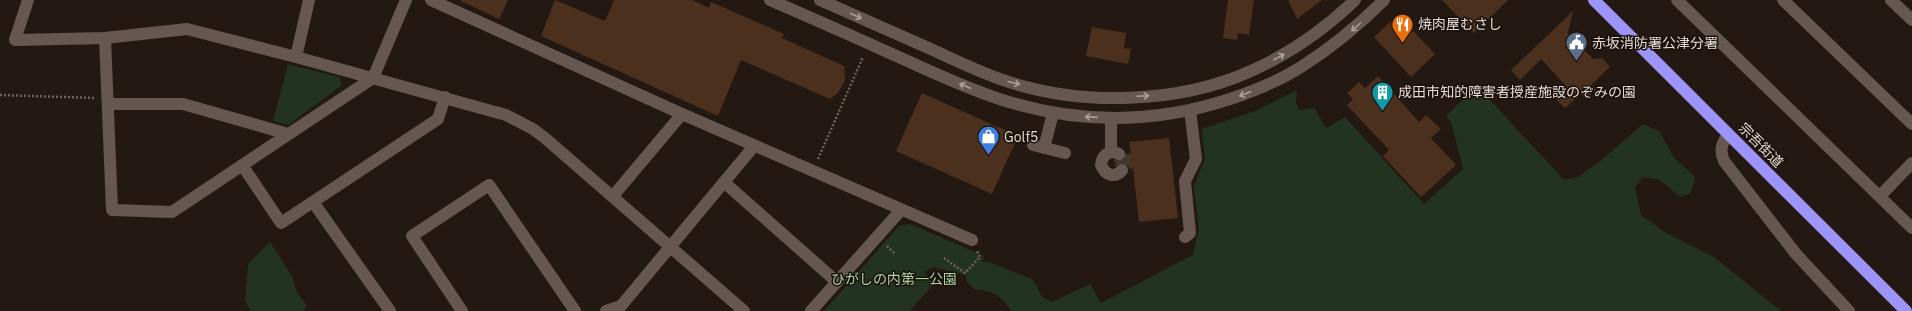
<svg xmlns="http://www.w3.org/2000/svg" width="1912" height="311" font-family="'IBM Plex Sans','Noto Sans JP',sans-serif">
<style>
.green{fill:#233321}
.building{fill:#4b301d}
.lines{fill:none;stroke-linecap:round;stroke-linejoin:round}
.minor-tunnel{stroke:#413630;stroke-width:12;stroke-dasharray:12 6;stroke-linecap:butt}
.path{stroke:#6d635d;stroke-width:2.5;stroke-dasharray:2 2;stroke-linecap:butt}
.minor{stroke:#665850;stroke-width:12}
.highway{stroke:#9c95f8;stroke-width:12}
.oneway{stroke:#aba09a}
.labels{text-anchor:middle;stroke-width:3;stroke-linejoin:round;paint-order:stroke}
.poi-label{font-size:14px;fill:#e4dbd7;stroke:#1a1009;text-anchor:start}
.street-label{font-size:14px;fill:#e4dbd7;stroke:#1a1009}
.park-label{font-size:14px;fill:#aad5a4;stroke:#1a1009}
</style>
<rect width="100%" height="100%" fill="#241912"/>
<!-- green -->
<g class="green">
<polygon points="288,64 339,77 342,85 288,125 273,121"/>
<path d="M1477,86L1564,180L1578,177L1603,159L1643,124L1660,132L1674,158L1695,177L1691,193L1681,197L1658,179L1643,177L1635,187L1641,215L1666,233L1714,257L1781,311H1011C1002,295 991,291 974,289L966,281V275L933,267L924,272L935,282L910,311H824L899,226L910,224L982,255L984,259L981,262H988L1032,279L1043,298L1052,302L1090,284L1101,303L1193,255L1199,229L1194,187L1205,158L1202,129L1255,111L1297,90L1296,103L1299,110L1314,108L1326,128L1345,117L1424,204L1463,169L1451,122L1446,116Z"/>
<polygon points="270,242 292,276 297,293 307,305 303,311 251,311 245,301 248,264"/>
</g>
<!-- building -->
<g class="building">
<polygon points="459,0 508,0 499,19"/>
<polygon points="555,0 605,21 614,0 692,0 709,8 711,2 784,34 782,38 844,66 845,80 838,93 830,99 741,60 718,116 541,36"/>
<polygon points="1228,0 1254,0 1249,35 1238,33 1237,40 1223,38"/>
<polygon points="1288,0 1322,0 1297,19"/>
<polygon points="1442,0 1508,0 1474,33"/>
<polygon points="1573,11 1568,33 1593,59 1602,58 1610,67 1591,85 1596,89 1586,99 1581,94 1565,108 1553,97 1565,85 1541,59 1520,80 1511,70"/>
<polygon points="1398,15 1435,54 1411,77 1374,37"/>
<polygon points="1092,27 1126,33 1124,48 1131,49 1128,64 1086,56"/>
<polygon points="1378,76 1419,122 1426,115 1441,129 1431,138 1456,165 1421,197 1383,156 1389,150 1347,105 1353,99 1347,93 1359,82 1365,88"/>
<polygon points="922,93 1018,136 992,194 896,151"/>
<polygon points="1169,138 1178,218 1139,222 1133,168 1129,169 1128,165 1124,163 1115,166 1114,160 1123,160 1126,154 1131,153 1129,142"/>
</g>
<g class="lines">
<!-- minor-tunnel -->
<polyline class="minor-tunnel" points="1119,154 1124,162 1122,170"/>
<!-- path -->
<g class="path">
<polyline points="0,95 94,98"/>
<polyline points="818,159 863,57"/>
<polyline points="887,246 895,254"/>
<polyline points="944,258 965,273 980,257 977,251"/>
</g>
<!-- minor -->
<g class="minor">
<polyline points="28,0 15,40 105,38 187,29 296,57 506,115 533,129 545,138 744,311"/>
<polyline points="431,0 682,114 972,240"/>
<path d="M770,0C814,19 859,39 903,59C937,74 972,91 1009,102C1082,124 1157,123 1230,99C1254,91 1279,81 1301,67C1331,48 1359,25 1384,0"/>
<path d="M820,0C858,17 896,34 933,50C957,61 981,73 1006,81C1081,106 1178,104 1251,71C1289,54 1325,29 1355,0"/>
<polyline points="1677,0 1912,228"/>
<polyline points="1783,0 1912,124"/>
<polyline points="1891,0 1912,20"/>
<polyline points="105,38 112,210 172,212 373,78 406,0"/>
<polyline points="296,57 309,0"/>
<polyline points="109,104 183,104 288,134"/>
<polyline points="1111,118 1111,152"/>
<path d="M1728,134C1722,144 1719,149 1724,161L1796,254L1849,311"/>
<polyline points="1033,145 1065,153"/>
<polyline points="1044,148 1053,113"/>
<path d="M1119,154C1110,149 1102,155 1101,165C1105,175 1115,179 1122,170"/>
<polyline points="242,165 281,223 438,119 445,97"/>
<polyline points="725,183 837,282"/>
<polyline points="613,196 682,114"/>
<polyline points="1880,196 1912,163"/>
<polyline points="313,202 390,311"/>
<polyline points="1185,237 1190,233 1185,181 1196,159 1190,110"/>
<polyline points="462,311 412,236 489,185 575,311"/>
<polyline points="606,311 621,306 754,146"/>
<polyline points="811,311 901,210"/>
</g>
<!-- highway -->
<polyline class="highway" points="1594,0 1906,311"/>
</g>
<!-- one-way arrows -->
<defs><path id="oneway-shaft" d="M-6 0H5M1.5-3L5.5 0L1.5 3" fill="none" stroke-width="1.6" stroke-linecap="round" stroke-linejoin="round"/></defs>
<g class="oneway">
<use href="#oneway-shaft" transform="translate(856 16) rotate(24)"/>
<use href="#oneway-shaft" transform="translate(1356 27) rotate(138)"/>
<use href="#oneway-shaft" transform="translate(1279 57) rotate(-29)"/>
<use href="#oneway-shaft" transform="translate(1014 83) rotate(14)"/>
<use href="#oneway-shaft" transform="translate(965 86) rotate(-157)"/>
<use href="#oneway-shaft" transform="translate(1245 94) rotate(159)"/>
<use href="#oneway-shaft" transform="translate(1143 96) rotate(-3)"/>
<use href="#oneway-shaft" transform="translate(1091 117) rotate(-176)"/>
</g>
<!-- icons -->
<defs>
<symbol id="restaurant-pin" viewBox="-11 -11 22 30"><path d="M0 17L-7.5 6A9.5 9.5 0 1 1 7.5 6Z" fill="#e8710a" stroke="#1a1009"/><path d="M-5-6h1v4h1v-4h1v4h1v-4h1v5L-1.5 .5V6h-2V.5L-5-1ZM5-6V6H3V1.5H1.5Q1.5-4 5-6Z" fill="#fff"/></symbol>
<symbol id="civic-pin" viewBox="-11 -11 22 30"><path d="M0 17L-7.5 6A9.5 9.5 0 1 1 7.5 6Z" fill="#5c6f8a" stroke="#1a1009"/><path d="M-.6-6.5H3V-4.5H.6V-3L4-1V1h2V6H-6V1h2V-1L-.6-3ZM-1.2 2.5V6h2.4V2.5Z" fill="#fff"/></symbol>
<symbol id="building-pin" viewBox="-11 -11 22 30"><path d="M0 17L-7.5 6A9.5 9.5 0 1 1 7.5 6Z" fill="#0f9aa8" stroke="#1a1009"/><path d="M-4-6H4V6H1V3H-1V6H-4ZM-2.5-4.3h1.7v1.8h-1.7ZM.8-4.3h1.7v1.8H.8ZM-2.5-1h1.7V.8h-1.7ZM.8-1h1.7V.8H.8Z" fill="#fff"/></symbol>
<symbol id="shop-pin" viewBox="-11 -11 22 30"><path d="M0 17L-7.5 6A9.5 9.5 0 1 1 7.5 6Z" fill="#3f7fe0" stroke="#1a1009"/><path d="M-5-2.5h2.3a2.7 3.5 0 0 1 5.4 0H5L5.5 6h-11ZM-1.5-2.5h3a1.5 2.3 0 0 0-3 0Z" fill="#fff"/></symbol>
</defs>
<g fill-rule="evenodd">
<use href="#restaurant-pin" x="1390" y="12" width="25" height="34"/>
<use href="#civic-pin" x="1564" y="30" width="25" height="34"/>
<use href="#building-pin" x="1370" y="80" width="25" height="34"/>
<use href="#shop-pin" x="976" y="124" width="25" height="34"/>
</g>
<g class="labels">
<!-- poi labels -->
<g class="poi-label">
<text x="1418" y="29">焼肉屋むさし</text>
<text x="1592" y="48">赤坂消防署公津分署</text>
<text x="1398" y="97">成田市知的障害者授産施設のぞみの園</text>
<text x="1004" y="142">Golf5</text>
</g>
<!-- street labels -->
<g class="street-label">
<text transform="translate(1761 145) rotate(45)" y="5">宗吾街道</text>
</g>
<!-- park labels -->
<g class="park-label">
<text x="894" y="284">ひがしの内第一公園</text>
</g>
</g>
</svg>
